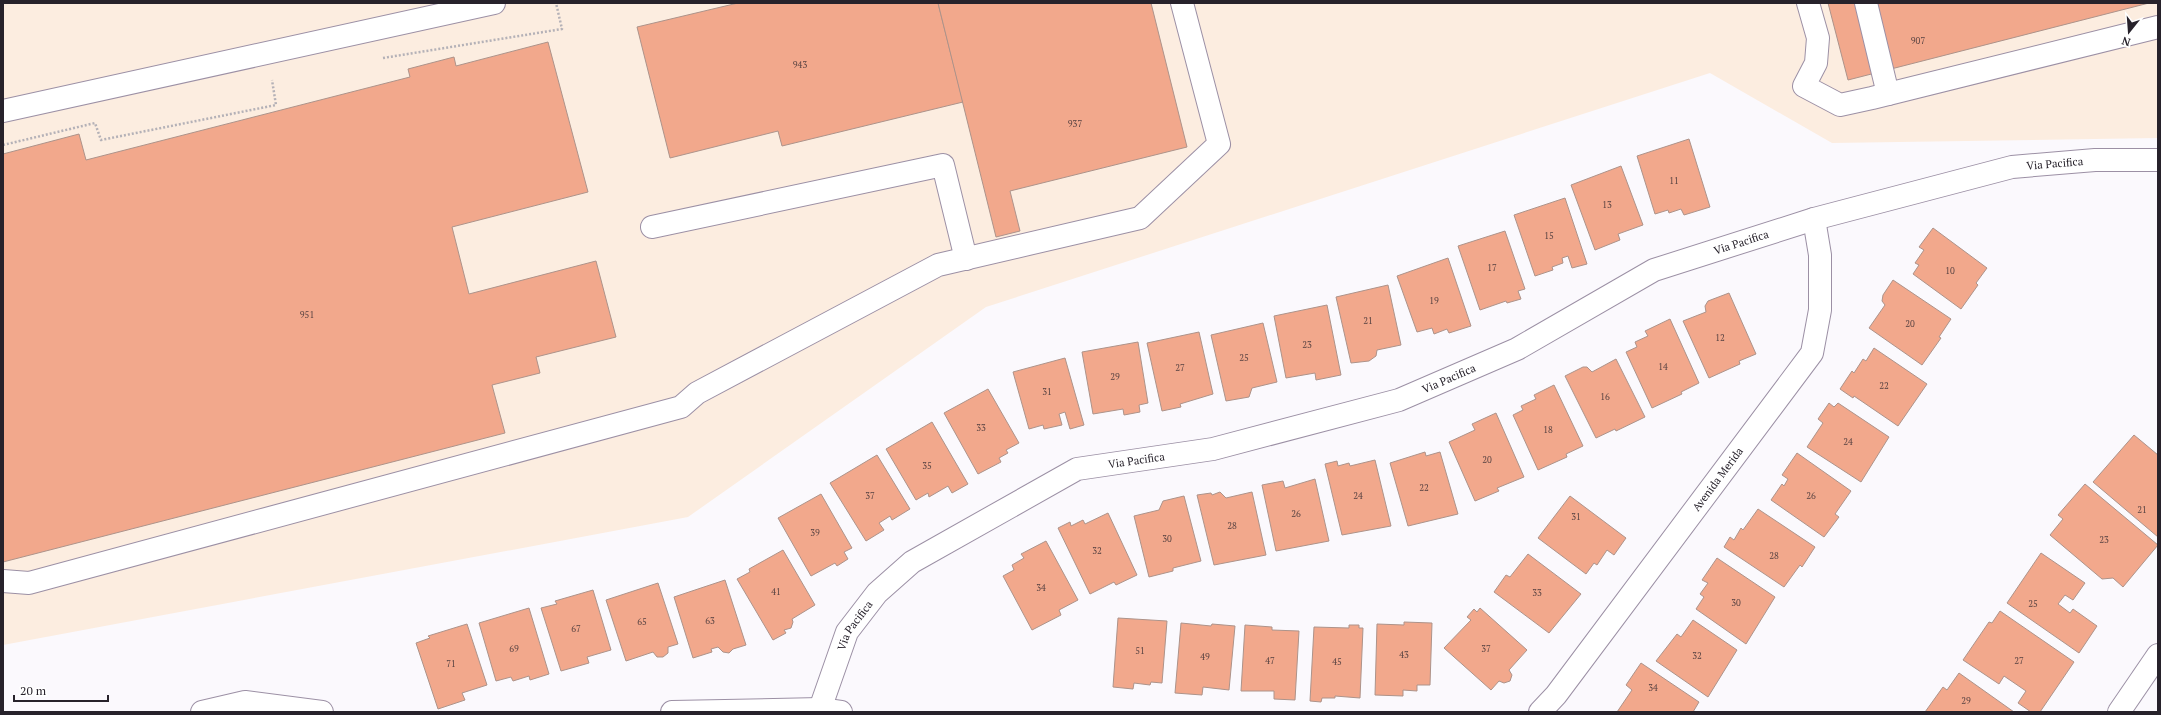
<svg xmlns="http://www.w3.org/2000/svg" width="2161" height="715" font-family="'PT Serif',serif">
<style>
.commercial{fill:#fcede0}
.building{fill:#f2a88c;stroke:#ad938a}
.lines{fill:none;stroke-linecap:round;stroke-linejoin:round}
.minor-casing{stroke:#9c90a5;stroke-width:24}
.path{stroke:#b4b1b7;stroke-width:2.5;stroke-dasharray:2 2;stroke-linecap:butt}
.minor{stroke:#fff;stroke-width:22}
.labels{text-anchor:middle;stroke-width:3.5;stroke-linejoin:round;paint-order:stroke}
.number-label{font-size:9px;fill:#5a4443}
.street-label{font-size:11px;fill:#27222b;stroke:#fff}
</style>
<rect width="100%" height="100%" fill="#fbf9fd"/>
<!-- commercial -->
<polygon class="commercial" points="3,3 2158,3 2158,138 1832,143 1710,73 986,307 688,517 3,645"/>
<!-- building -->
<g class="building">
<polygon points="738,3 938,3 963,102 782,146 778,131 670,158 637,27"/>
<polygon points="938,3 1151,3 1187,147 1010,191 1020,231 996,237"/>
<polygon points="1828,3 2149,3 1848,80"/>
<polygon points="548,42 588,192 452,227 469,294 596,261 616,337 536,357 540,373 492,385 505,433 3,562 3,154 79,134 86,160 410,77 408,69 454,57 456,66"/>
<polygon points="1689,139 1710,207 1684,215 1681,209 1669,213 1668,210 1655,214 1637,156"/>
<polygon points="1621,166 1643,225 1618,234 1620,240 1595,250 1571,185"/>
<polygon points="1565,198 1587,264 1572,268 1568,256 1562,258 1563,263 1552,267 1553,270 1535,276 1514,215"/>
<polygon points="1933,228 1987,268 1976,283 1978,285 1961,309 1913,274 1919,265 1915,263 1924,250 1919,247"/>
<polygon points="1505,231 1525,289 1518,291 1521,299 1507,303 1506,301 1480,310 1458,246"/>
<polygon points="1448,258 1471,326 1449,333 1447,329 1434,334 1432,328 1417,332 1397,276"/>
<polygon points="1893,280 1951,319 1939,337 1941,338 1922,365 1869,328 1885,305 1882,301 1883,295"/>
<polygon points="1388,285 1401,345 1377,350 1376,356 1369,361 1351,363 1336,297"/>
<polygon points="1729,293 1756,354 1739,361 1740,364 1709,378 1683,321 1706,312 1705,306 1708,301"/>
<polygon points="1327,305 1341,375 1316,380 1315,373 1286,378 1274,316"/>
<polygon points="1670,319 1699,383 1681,392 1682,394 1652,408 1626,352 1637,347 1635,342 1648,336 1645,331"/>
<polygon points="1263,323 1277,382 1252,388 1249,397 1226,401 1211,335"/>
<polygon points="1199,332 1213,394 1180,404 1181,407 1162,411 1147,343"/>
<polygon points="1138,342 1148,403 1139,405 1140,412 1124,415 1123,409 1093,414 1082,352"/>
<polygon points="1874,348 1927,384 1898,426 1854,396 1853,398 1840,389 1852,371 1854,373 1863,359 1866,361"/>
<polygon points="1065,358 1084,425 1070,429 1065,412 1059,414 1062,425 1044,429 1043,425 1029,429 1013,372"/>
<polygon points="1616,359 1645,417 1616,431 1615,429 1596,438 1565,376 1583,367 1587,367 1592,372"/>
<polygon points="1554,385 1583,446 1566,454 1567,457 1538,470 1513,415 1523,410 1521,406 1536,399 1534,395"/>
<polygon points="988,389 1019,443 1006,450 1008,453 999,458 1001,462 978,474 944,413"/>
<polygon points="1829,403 1834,407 1838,403 1889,437 1861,482 1807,447 1823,423 1818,419"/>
<polygon points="1496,413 1524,477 1497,488 1499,491 1475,501 1449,442 1475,430 1472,424"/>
<polygon points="932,422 968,484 952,493 948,486 929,497 928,493 916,500 886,449"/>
<polygon points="2134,435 2158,455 2158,537 2093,482"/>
<polygon points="1425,452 1426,456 1440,452 1458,514 1408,526 1390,463"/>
<polygon points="1797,453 1851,491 1835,514 1839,517 1824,537 1771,500 1782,484 1784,486 1788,479 1782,475"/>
<polygon points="877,455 910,509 892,520 890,516 879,523 884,530 866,541 830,483"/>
<polygon points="1375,460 1391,526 1342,535 1325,464 1337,461 1338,466 1349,463 1350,466"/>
<polygon points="1315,479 1329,541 1276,551 1262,485 1283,481 1285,488"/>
<polygon points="2085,484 2158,545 2123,587 2113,578 2102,579 2050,535 2063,519 2058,515"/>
<polygon points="1220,492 1226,498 1252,492 1266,555 1214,565 1197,495 1211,493 1212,495"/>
<polygon points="821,494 852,548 844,552 848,559 837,566 835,563 811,576 778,518"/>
<polygon points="1184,496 1201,561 1173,568 1173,571 1149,577 1134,516 1159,510 1163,501"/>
<polygon points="1570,496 1626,538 1614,555 1607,550 1597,565 1594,563 1586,574 1538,538"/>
<polygon points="1758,509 1815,547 1802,567 1800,565 1784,587 1724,547 1730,537 1734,540 1741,528 1743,530"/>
<polygon points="1108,513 1137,575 1116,585 1114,582 1090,594 1058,528 1070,522 1071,526 1083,520 1085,524"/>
<polygon points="1046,541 1078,600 1059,610 1061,615 1032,630 1003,576 1014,570 1012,565 1024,558 1021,554"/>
<polygon points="783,550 815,605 792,619 793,622 791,628 784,630 786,633 773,640 737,579 750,572 749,569"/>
<polygon points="2041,553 2085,583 2073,600 2065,595 2058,604 2070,613 2073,609 2097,626 2079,653 2007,603"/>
<polygon points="1528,554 1581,594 1549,633 1494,592 1506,575 1510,577"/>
<polygon points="1717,558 1775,597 1746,644 1696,609 1704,597 1700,594 1708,583 1702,580"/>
<polygon points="725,580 746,645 733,649 729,653 723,652 718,647 711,649 712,652 693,658 674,597"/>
<polygon points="658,583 678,644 668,647 668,653 663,657 657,657 653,652 626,661 606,600"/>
<polygon points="593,590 611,650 587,657 589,663 561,671 541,608 557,604 555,601"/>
<polygon points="529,608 549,674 530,680 529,676 513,681 511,677 496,681 479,623"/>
<polygon points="1480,608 1527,650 1509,670 1512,675 1510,681 1504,683 1499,681 1491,690 1444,648 1471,620 1467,617 1474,609 1477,612"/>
<polygon points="2000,611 2074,662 2040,712 2031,712 2018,703 2026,691 2004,676 1999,684 1963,660 1989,622 1992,623"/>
<polygon points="1118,618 1167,621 1162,683 1151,682 1150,685 1134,683 1133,689 1113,687"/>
<polygon points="1693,620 1737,650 1708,697 1656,661 1677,634 1681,637"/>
<polygon points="1404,622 1432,623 1430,685 1417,685 1417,691 1403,690 1403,696 1375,695 1377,624 1404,625"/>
<polygon points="1181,623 1211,626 1212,624 1235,626 1229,690 1203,687 1202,695 1175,693"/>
<polygon points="467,624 487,685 462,693 465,700 438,709 416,643 430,638 428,636"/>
<polygon points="1245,625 1272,627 1272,630 1299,631 1295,700 1274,699 1274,691 1241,691"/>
<polygon points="1349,625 1359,625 1359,628 1363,628 1360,698 1335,696 1335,698 1322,698 1321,702 1310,701 1314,627 1349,628"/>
<polygon points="1641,663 1699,702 1693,712 1617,712 1632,690 1626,685"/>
<polygon points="1959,673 2014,712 1925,712 1943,687 1947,690"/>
</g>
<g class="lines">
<defs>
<g id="minor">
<polyline points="1808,3 1818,38 1816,63 1804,86 1840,105 1872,98 2158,27"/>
<polyline points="1866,3 1888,94"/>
<polyline points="3,111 494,3"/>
<polyline points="652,227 943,165 966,259"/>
<polyline points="3,581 29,583 681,407 697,393 938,265 1140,218 1219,144 1182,3"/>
<path id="s1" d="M820,709L847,632L877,593L912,562L1077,469L1213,449L1399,400L1517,349L1654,270L1814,219L2012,167L2095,160H2158"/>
<polyline points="202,712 245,702 322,712"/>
<polyline points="672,712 820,709 841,712"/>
<path id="s2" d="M1540,712L1556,695L1812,353L1820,310V255L1814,219"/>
<polyline points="2119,712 2158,655"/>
</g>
</defs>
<!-- minor casing -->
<use href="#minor" class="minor-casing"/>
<!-- path -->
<g class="path">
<polyline points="383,58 562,29 556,3"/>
<polyline points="3,145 95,123 101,140 276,105 272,80"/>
</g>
<!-- minor -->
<use href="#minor" class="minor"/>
</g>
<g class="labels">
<!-- number labels -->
<g class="number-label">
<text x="1918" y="44">907</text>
<text x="800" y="68">943</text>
<text x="1075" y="127">937</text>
<text x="1674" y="184">11</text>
<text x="1607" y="208">13</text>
<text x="1549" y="239">15</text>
<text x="1492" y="271">17</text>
<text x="1950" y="274">10</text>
<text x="1434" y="304">19</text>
<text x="307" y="318">951</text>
<text x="1368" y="324">21</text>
<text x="1910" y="327">20</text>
<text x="1720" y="341">12</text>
<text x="1307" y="348">23</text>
<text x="1244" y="361">25</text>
<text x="1663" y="370">14</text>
<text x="1180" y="371">27</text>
<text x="1115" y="380">29</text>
<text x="1884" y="389">22</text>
<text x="1047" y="395">31</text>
<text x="1605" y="400">16</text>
<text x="981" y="431">33</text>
<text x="1548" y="433">18</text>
<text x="1848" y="445">24</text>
<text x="1487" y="463">20</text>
<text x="927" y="469">35</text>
<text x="1424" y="491">22</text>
<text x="870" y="499">37</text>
<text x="1358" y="499">24</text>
<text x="1811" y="499">26</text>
<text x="2142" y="513">21</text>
<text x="1296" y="517">26</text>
<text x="1576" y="520">31</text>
<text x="1232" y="529">28</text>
<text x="815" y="536">39</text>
<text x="1167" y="542">30</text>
<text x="2104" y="543">23</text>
<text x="1097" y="554">32</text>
<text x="1774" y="559">28</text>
<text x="1041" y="591">34</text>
<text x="776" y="595">41</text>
<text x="1537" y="596">33</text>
<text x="1736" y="606">30</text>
<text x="2033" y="607">25</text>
<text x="710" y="624">63</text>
<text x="642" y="625">65</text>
<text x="576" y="632">67</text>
<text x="514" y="652">69</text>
<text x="1486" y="652">37</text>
<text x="1140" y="654">51</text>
<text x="1404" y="658">43</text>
<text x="1697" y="659">32</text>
<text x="1205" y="660">49</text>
<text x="1270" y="664">47</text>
<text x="2019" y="664">27</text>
<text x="1337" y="665">45</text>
<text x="451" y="667">71</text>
<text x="1653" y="691">34</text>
<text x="1966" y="704">29</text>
</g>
<!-- street labels -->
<g class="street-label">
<text dy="4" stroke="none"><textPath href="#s1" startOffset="1399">Via Pacifica</textPath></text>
<text dy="4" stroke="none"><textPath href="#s1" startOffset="1075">Via Pacifica</textPath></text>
<text dy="4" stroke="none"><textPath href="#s1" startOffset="751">Via Pacifica</textPath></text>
<text dy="4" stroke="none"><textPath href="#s1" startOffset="427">Via Pacifica</textPath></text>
<text dy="4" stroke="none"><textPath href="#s2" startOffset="293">Avenida Merida</textPath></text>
<text dy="4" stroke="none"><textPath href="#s1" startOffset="91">Via Pacifica</textPath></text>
</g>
</g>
<!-- border -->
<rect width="2161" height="715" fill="none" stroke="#27222b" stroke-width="8"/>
<!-- north arrow -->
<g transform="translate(2129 32) rotate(197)" stroke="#ffffff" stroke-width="3" paint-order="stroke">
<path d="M0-3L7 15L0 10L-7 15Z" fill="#27222b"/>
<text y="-6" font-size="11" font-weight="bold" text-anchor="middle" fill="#27222b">N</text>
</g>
<!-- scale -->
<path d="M14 695v6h94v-6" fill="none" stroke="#27222b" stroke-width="2"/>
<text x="20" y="695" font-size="12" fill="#27222b" stroke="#ffffff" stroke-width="3" paint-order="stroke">20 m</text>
</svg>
